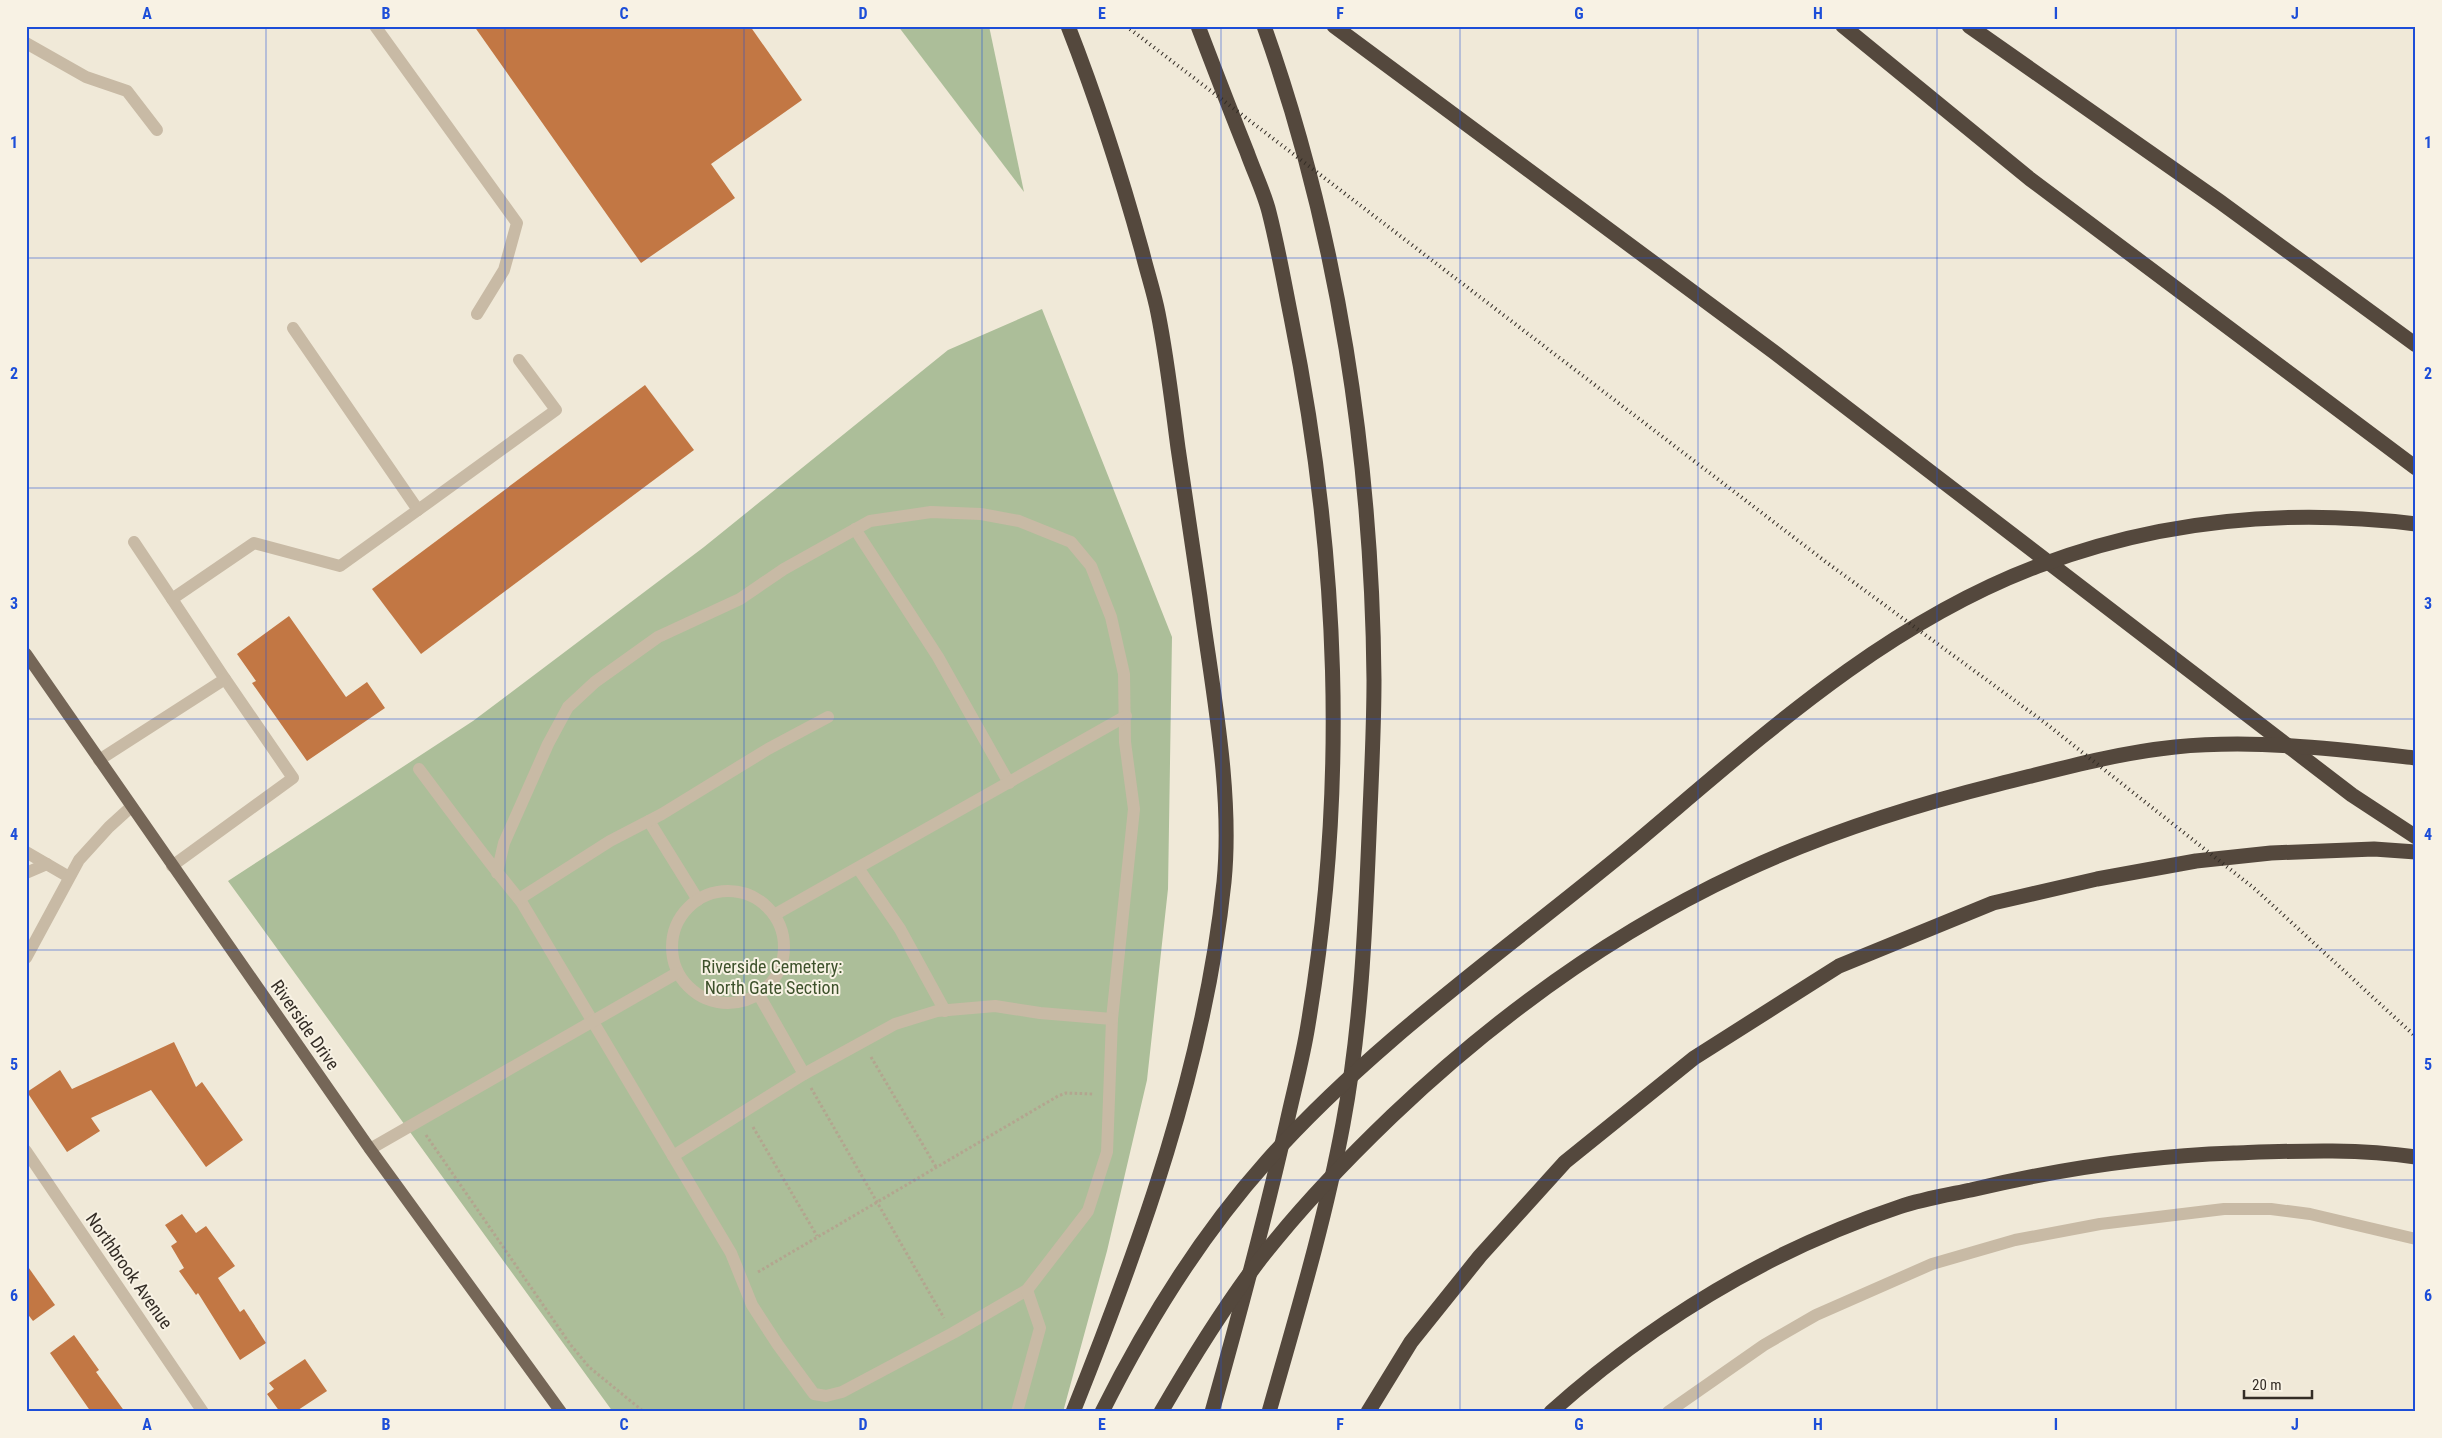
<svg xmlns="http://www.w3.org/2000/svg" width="2442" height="1438" font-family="'Roboto Condensed',sans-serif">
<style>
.green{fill:#acbe99}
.building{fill:#c27744}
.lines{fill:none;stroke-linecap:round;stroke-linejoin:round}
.path{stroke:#b3a58f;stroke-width:3;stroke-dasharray:2.5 2.5;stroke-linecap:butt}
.service{stroke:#c8baa5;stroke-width:12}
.minor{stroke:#c8baa5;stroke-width:12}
.tertiary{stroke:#c8baa5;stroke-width:12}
.primary{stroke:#756657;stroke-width:12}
.motorway{stroke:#54483d;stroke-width:15}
.rail{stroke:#342d26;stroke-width:4;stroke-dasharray:1 4;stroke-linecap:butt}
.grid{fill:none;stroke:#1d4ed8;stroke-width:1;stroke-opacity:0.55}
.labels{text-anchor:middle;stroke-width:4;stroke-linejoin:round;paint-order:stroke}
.park-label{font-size:18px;fill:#3d512b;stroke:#f8f2e4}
.street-label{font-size:18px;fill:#342d26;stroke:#f8f2e4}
.neatline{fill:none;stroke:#1d4ed8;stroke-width:2}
.grid-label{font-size:16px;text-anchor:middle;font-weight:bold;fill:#1d4ed8}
</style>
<rect width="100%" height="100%" fill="#f0e9d8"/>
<!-- green -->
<g class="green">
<polygon points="898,26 989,26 1024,192"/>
<polygon points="1042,309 1172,637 1168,889 1147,1080 1107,1251 1063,1412 613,1412 228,881 473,721 704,547 948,350"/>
</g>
<!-- building -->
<g class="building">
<polygon points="474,26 750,26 802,100 711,164 735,198 641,263"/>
<polygon points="645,385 694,450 421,654 372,589"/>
<polygon points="289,616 346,697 367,682 385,708 307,761 252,683 256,681 237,654"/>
<polygon points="174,1042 196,1087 202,1082 243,1140 206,1167 151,1090 91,1118 100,1131 67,1152 27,1092 60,1070 72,1089"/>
<polygon points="182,1214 196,1233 206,1226 235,1266 218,1278 240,1312 244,1309 266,1343 240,1360 198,1293 196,1295 179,1271 184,1268 171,1246 177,1242 165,1225"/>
<polygon points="26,1264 55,1305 33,1321 26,1312"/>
<polygon points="74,1335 99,1370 96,1372 125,1412 91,1412 50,1353"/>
<polygon points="305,1359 327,1391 295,1412 280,1412 267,1394 274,1389 269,1383"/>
</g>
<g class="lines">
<!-- path -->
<g class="path">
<polyline points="871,1057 936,1167"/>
<polyline points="811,1088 944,1318"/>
<polyline points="753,1127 817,1236"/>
<polyline points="426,1135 570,1344 589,1367 644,1412"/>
<polyline points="758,1272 1058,1096 1066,1093 1093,1094"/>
</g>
<!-- service -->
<g class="service">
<polyline points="375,26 517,223 504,270 477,314"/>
<polyline points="26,43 86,77 127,91 157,130"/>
<polyline points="293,328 418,510 556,410 519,360"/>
<polyline points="134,542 172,599 254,543 340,566 418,510"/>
<polyline points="172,599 225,679"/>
<polyline points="99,760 225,679 293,778 172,866"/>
<polyline points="26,852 69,877"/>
<polyline points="26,873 47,864"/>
</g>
<!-- minor -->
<g class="minor">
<polyline points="855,529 938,657 1009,783"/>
<path d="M419,769C452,813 484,857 519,899L522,903L731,1253L752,1305L778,1345L814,1394L826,1396L842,1392L953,1333L1027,1290L1088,1211L1107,1152L1112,1019L1134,809L1125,742L1124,674L1111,617L1091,566L1071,542L1019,521L981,514L931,512L870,521L784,569L740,599L658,637L595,682L568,707L548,744L504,843L497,873"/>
<polyline points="649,821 698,900"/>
<polyline points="858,868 900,929 945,1011"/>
<circle cx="728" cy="947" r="56"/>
<polyline points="519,899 610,841 662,814 768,749 828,717"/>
<polyline points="774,915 1126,716"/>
<polyline points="759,995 804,1074"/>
<polyline points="370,1149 677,973"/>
<polyline points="26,1151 203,1412"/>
<polyline points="673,1156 804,1074 895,1024 937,1011 995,1006 1040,1013 1112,1019"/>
<polyline points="1017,1412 1040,1328 1027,1290"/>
<polyline points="1668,1412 1764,1345 1816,1315 1932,1264 2015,1240 2100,1224 2224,1209 2271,1209 2310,1214 2416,1239"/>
</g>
<!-- tertiary -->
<polyline class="tertiary" points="26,958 79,860 109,827 131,807"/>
<!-- primary -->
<polyline class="primary" points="26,654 370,1149 561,1412"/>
<!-- motorway -->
<g class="motorway">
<path d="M1068,26C1097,100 1121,175 1142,251C1147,272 1154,292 1158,313C1167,358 1172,403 1178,448C1185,498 1193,547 1200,597C1212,688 1233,791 1224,882C1205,1065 1141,1242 1073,1412"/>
<path d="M1198,26C1214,68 1230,110 1247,152C1254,172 1264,192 1269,212C1278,247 1284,282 1291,317C1339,555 1348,785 1308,1025C1303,1057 1294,1090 1287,1122C1265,1219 1239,1316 1212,1412"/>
<path d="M1264,26C1338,234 1372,459 1374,680C1374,732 1371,783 1369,835C1365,932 1361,1028 1343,1124C1325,1221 1296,1317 1269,1412"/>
<polyline points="1334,26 1774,352 2352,795 2416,837"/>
<polyline points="1843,26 2030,179 2416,468"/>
<polyline points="1969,26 2219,201 2416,345"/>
<path d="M1102,1412C1147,1322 1200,1236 1267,1161C1373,1042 1505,951 1627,850C1755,743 1879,626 2038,566C2160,520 2287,508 2416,524"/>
<path d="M1161,1412C1190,1362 1220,1313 1255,1266C1296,1212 1343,1163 1392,1116C1496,1017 1611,933 1742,872C1825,833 1911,806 1999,784C2056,770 2116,753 2175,747C2256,739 2336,749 2416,758"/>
<polyline points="1368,1412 1411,1342 1480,1256 1565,1162 1694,1058 1839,966 1993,903 2097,879 2196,861 2271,853 2374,849 2416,852"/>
<path d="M1551,1412C1652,1322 1770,1250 1899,1207C1922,1199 1947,1195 1971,1190C2058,1169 2145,1156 2234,1153C2295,1151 2356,1148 2416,1157"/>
</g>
<!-- rail -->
<polyline class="rail" points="1126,26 1826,562 2044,722 2255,889 2416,1037"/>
</g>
<!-- grid -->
<path class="grid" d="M266,26V1412M505,26V1412M744,26V1412M982,26V1412M1221,26V1412M1460,26V1412M1698,26V1412M1937,26V1412M2176,26V1412M26,258H2416M26,488H2416M26,719H2416M26,950H2416M26,1180H2416"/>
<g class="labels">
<!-- park labels -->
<g class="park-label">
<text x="772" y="973">Riverside Cemetery:<tspan x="772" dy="21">North Gate Section</tspan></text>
</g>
<!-- street labels -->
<g class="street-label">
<text transform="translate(305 1025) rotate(55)" y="6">Riverside Drive</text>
<text transform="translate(129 1271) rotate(55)" y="6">Northbrook Avenue</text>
</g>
</g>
<!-- border -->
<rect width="2442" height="1438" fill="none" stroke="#f8f2e4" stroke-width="55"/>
<!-- scale -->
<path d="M2244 1390v8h68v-8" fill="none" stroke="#342d26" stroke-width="2.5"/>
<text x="2252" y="1390" font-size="15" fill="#342d26" stroke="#f8f2e4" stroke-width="4" paint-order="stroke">20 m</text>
<rect x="28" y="28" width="2386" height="1382" class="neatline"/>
<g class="grid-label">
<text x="147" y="19">A</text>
<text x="386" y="19">B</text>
<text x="624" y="19">C</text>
<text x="863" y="19">D</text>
<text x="1102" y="19">E</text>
<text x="1340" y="19">F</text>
<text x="1579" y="19">G</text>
<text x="1818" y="19">H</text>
<text x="2056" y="19">I</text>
<text x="2295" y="19">J</text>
<text x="14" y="148">1</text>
<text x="2428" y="148">1</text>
<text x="14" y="379">2</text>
<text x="2428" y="379">2</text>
<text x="14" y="609">3</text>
<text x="2428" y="609">3</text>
<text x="14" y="840">4</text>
<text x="2428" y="840">4</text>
<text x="14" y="1070">5</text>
<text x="2428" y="1070">5</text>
<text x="14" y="1301">6</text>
<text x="2428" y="1301">6</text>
<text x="147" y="1430">A</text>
<text x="386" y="1430">B</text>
<text x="624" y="1430">C</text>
<text x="863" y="1430">D</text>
<text x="1102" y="1430">E</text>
<text x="1340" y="1430">F</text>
<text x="1579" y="1430">G</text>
<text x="1818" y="1430">H</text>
<text x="2056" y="1430">I</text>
<text x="2295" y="1430">J</text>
</g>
</svg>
